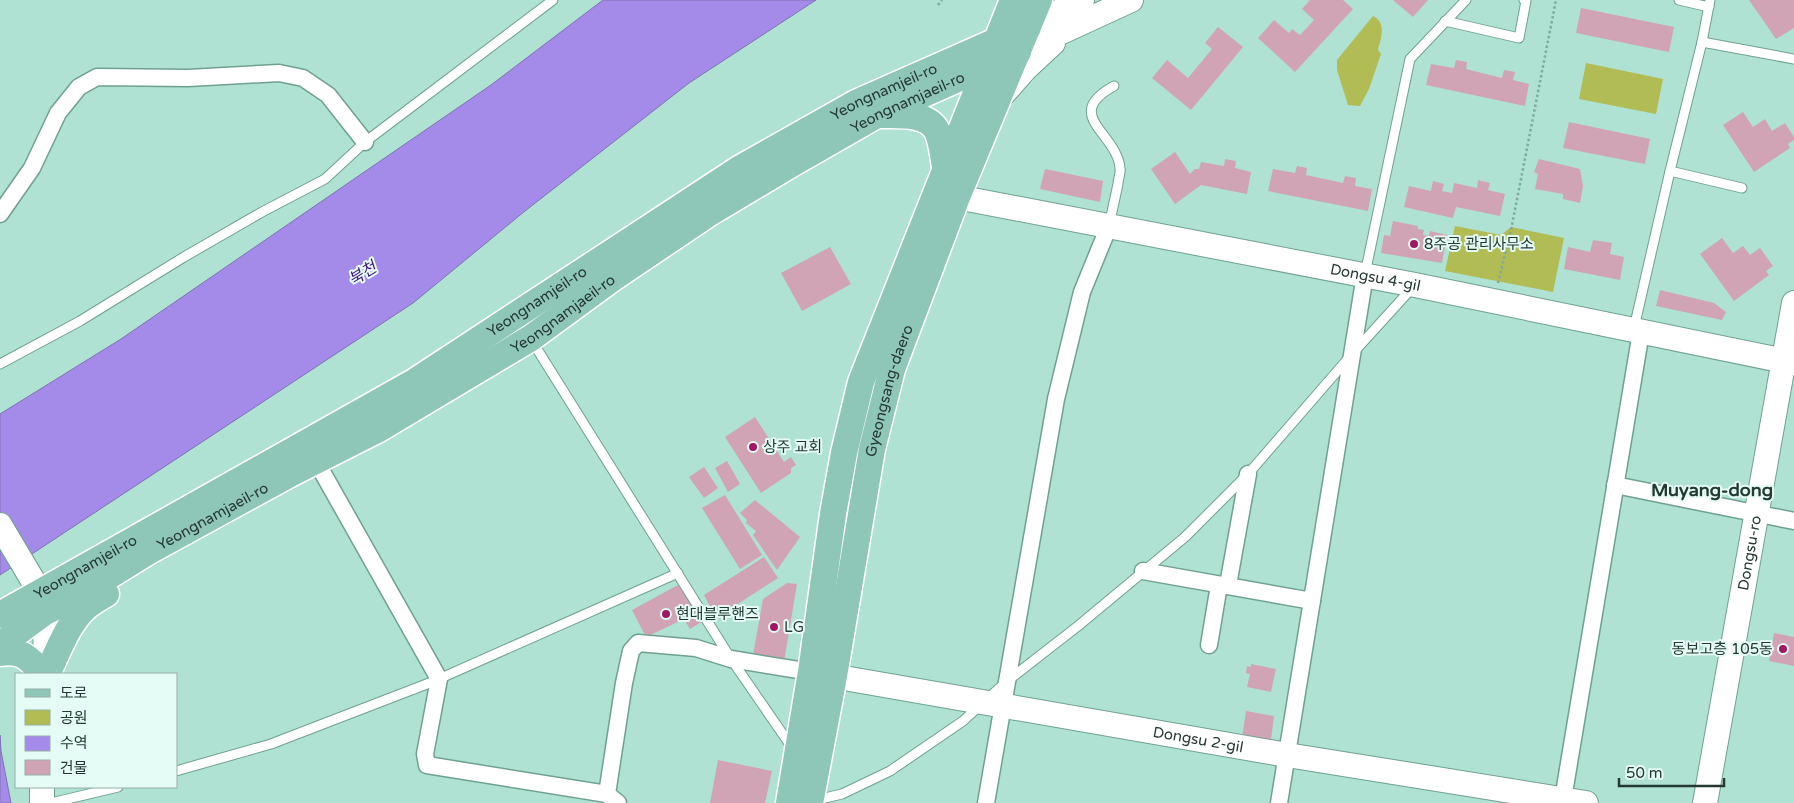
<svg xmlns="http://www.w3.org/2000/svg" width="1794" height="803" font-family="'Varela Round','Noto Sans KR',sans-serif">
<style>
.green{fill:#b1bc55}
.water{fill:#a48be9;stroke:#7e72b2}
.building{fill:#d0a4b4}
.lines{fill:none;stroke-linecap:round;stroke-linejoin:round}
.lane-casing{stroke:#70a092;stroke-width:11}
.street-casing{stroke:#70a092;stroke-width:19}
.secondary-casing{stroke:#70a092;stroke-width:26}
.primary-casing{stroke:#fff;stroke-width:29}
.path{stroke:#81a99d;stroke-width:2.5;stroke-dasharray:2.5 2.5;stroke-linecap:butt}
.lane{stroke:#fff;stroke-width:9}
.street{stroke:#fff;stroke-width:16}
.secondary{stroke:#fff;stroke-width:24}
.primary{stroke:#8ec6b8;stroke-width:26}
.poi-dot{fill:#a11762;stroke:#e4fcf5;stroke-width:2}
.labels{text-anchor:middle;stroke-width:4;stroke-linejoin:round;paint-order:stroke}
.street-label{font-size:15px;fill:#253933;stroke:#e4fcf5}
.poi-label{font-size:15px;fill:#253933;stroke:#e4fcf5;text-anchor:start}
.water-label{font-size:16px;font-style:italic;fill:#411281;stroke:#e4fcf5}
.quarter-label{font-size:18px;font-weight:bold;fill:#253933;stroke:#e4fcf5}
</style>
<rect width="100%" height="100%" fill="#afe2d2"/>
<!-- green -->
<g class="green">
<path d="M1373,16C1387,23 1381,38 1378,50L1381,54L1369,89L1360,106L1348,105L1337,70V60Z"/>
<polygon points="1586,63 1663,79 1656,114 1579,99"/>
<polygon points="1455,226 1501,235 1511,227 1564,238 1553,292 1445,271"/>
</g>
<!-- water -->
<g class="water">
<polygon points="603,0 816,0 689,83 525,211 413,303 0,575 0,414 121,339 491,85"/>
<polygon points="0,735 1,751 11,803 0,803"/>
</g>
<!-- building -->
<g class="building">
<polygon points="1310,0 1343,0 1353,9 1295,72 1258,38 1274,20 1289,33 1292,29 1300,35 1314,20 1302,9"/>
<polygon points="1393,0 1428,0 1413,17"/>
<polygon points="1749,0 1794,0 1794,28 1776,39"/>
<polygon points="1581,8 1674,27 1669,52 1576,33"/>
<polygon points="1218,27 1243,47 1191,110 1152,78 1167,60 1188,78 1212,49 1205,43"/>
<polygon points="1456,60 1467,62 1466,69 1502,78 1504,70 1515,72 1513,80 1529,84 1525,106 1426,85 1431,64 1454,68"/>
<polygon points="1743,112 1753,127 1765,119 1772,131 1785,123 1794,137 1794,140 1788,144 1790,148 1754,172 1723,125"/>
<polygon points="1569,122 1650,139 1645,164 1563,148"/>
<polygon points="1175,152 1190,174 1195,169 1199,169 1201,162 1224,166 1225,159 1236,161 1235,168 1251,172 1247,194 1201,185 1175,204 1151,169"/>
<polygon points="1539,159 1580,169 1583,186 1580,203 1563,199 1563,194 1535,189 1538,174 1534,172"/>
<polygon points="1297,166 1307,168 1306,175 1343,183 1345,176 1356,178 1355,186 1372,189 1368,211 1268,191 1273,169 1295,173"/>
<polygon points="1045,169 1103,181 1100,202 1040,189"/>
<polygon points="1478,180 1490,183 1488,190 1505,194 1500,216 1456,207 1453,218 1404,207 1409,186 1431,191 1433,181 1444,184 1442,191 1452,193 1454,183 1477,188"/>
<polygon points="1393,221 1418,226 1418,229 1424,230 1423,235 1429,236 1430,231 1447,235 1442,263 1381,253 1384,235 1390,236"/>
<polygon points="1722,238 1733,253 1743,246 1750,255 1760,248 1773,266 1766,271 1769,275 1734,301 1700,254"/>
<polygon points="1593,240 1612,243 1610,254 1624,257 1620,280 1564,269 1568,247 1590,252"/>
<polygon points="830,247 851,284 802,311 781,273"/>
<polygon points="1660,290 1714,303 1726,312 1722,320 1656,306"/>
<polygon points="755,417 784,462 791,457 796,465 791,468 791,473 761,493 725,437"/>
<polygon points="727,461 740,484 728,492 715,468"/>
<polygon points="704,467 718,488 704,498 689,477"/>
<polygon points="725,495 762,555 740,569 702,508"/>
<polygon points="755,500 800,537 777,570 753,535 756,531 746,523 747,520 740,513"/>
<polygon points="764,557 778,578 716,618 704,595"/>
<polygon points="787,583 797,584 784,662 753,655 763,599"/>
<polygon points="678,585 703,621 690,629 684,619 646,637 632,610"/>
<polygon points="1774,633 1794,637 1794,666 1769,661"/>
<polygon points="1251,664 1276,669 1271,692 1247,687 1250,674 1246,673 1247,666 1251,667"/>
<polygon points="1246,711 1274,716 1271,740 1266,742 1242,738"/>
<polygon points="718,760 772,771 765,803 710,803"/>
</g>
<g class="lines">
<defs>
<g id="lane">
<polyline points="1679,0 1709,7"/>
<polyline points="1445,21 1519,38 1526,1 1524,0"/>
<polyline points="1702,42 1794,59"/>
<polyline points="1670,171 1742,188"/>
<path d="M1109,225C1112,212 1115,198 1118,184C1118,179 1121,173 1120,168C1117,133 1061,115 1114,86"/>
<polyline points="1365,274 1410,59 1466,0"/>
<polyline points="1634,328 1670,171 1702,42 1710,0"/>
<polyline points="532,341 731,659 793,749"/>
<polyline points="0,364 80,321 184,257 262,212 325,179 365,142 553,0"/>
<polyline points="176,771 271,744 432,682 678,573"/>
<polyline points="812,801 842,794 890,771 963,721 1006,682 1078,626 1185,537 1248,474 1353,353 1413,287"/>
<polyline points="51,803 118,787"/>
</g>
<g id="street">
<polyline points="0,214 32,168 58,113 79,87 97,77 188,78 279,73 303,78 328,95 365,142"/>
<polyline points="316,461 439,679 425,754 427,765 607,794"/>
<polyline points="1615,485 1794,521"/>
<polyline points="1143,571 1312,601"/>
<polyline points="1228,585 1248,474"/>
<polyline points="1209,645 1219,585"/>
<polyline points="1563,799 1641,332"/>
<polyline points="618,803 607,794 624,683 631,651 638,643 696,648 731,659 811,672"/>
<polyline points="986,803 1056,399 1082,292 1109,226"/>
<polyline points="1279,803 1365,275"/>
</g>
<g id="secondary">
<polyline points="1028,27 1082,0"/>
<polyline points="1018,52 1131,0"/>
<polyline points="1003,94 1025,69 1053,43"/>
<path id="s1" d="M957,197L1415,285L1794,363"/>
<polyline points="0,525 32,579 45,612 46,674"/>
<path id="s2" d="M815,673L1287,755L1586,803"/>
<polyline points="42,803 42,787"/>
<path id="s3" d="M1705,803L1794,303"/>
</g>
<g id="primary">
<path d="M882,115C900,115 928,113 937,131C942,141 943,156 945,167"/>
<path id="s4" d="M0,615L414,382L739,169L856,103L1028,27"/>
<path id="s5" d="M0,645L45,612L70,600L151,550L290,474L377,430L531,338L613,278L711,212L793,163L877,115L1018,52"/>
<path d="M0,653C23,649 29,659 44,674"/>
<path d="M47,674C58,652 67,624 86,607C92,602 99,598 106,594"/>
<polyline points="789,803 811,672 833,514 844,453 861,382 1013,0"/>
<path id="s6" d="M810,803L834,676L872,449L892,369L957,197L1039,0"/>
</g>
</defs>
<!-- lane casing -->
<use href="#lane" class="lane-casing"/>
<!-- street casing -->
<use href="#street" class="street-casing"/>
<!-- secondary casing -->
<use href="#secondary" class="secondary-casing"/>
<!-- primary casing -->
<use href="#primary" class="primary-casing"/>
<!-- path -->
<g class="path">
<polyline points="938,5 942,0"/>
<polyline points="1498,283 1511,230 1556,0"/>
</g>
<!-- lane -->
<use href="#lane" class="lane"/>
<!-- street -->
<use href="#street" class="street"/>
<!-- secondary -->
<use href="#secondary" class="secondary"/>
<!-- primary -->
<use href="#primary" class="primary"/>
</g>
<!-- markers -->
<g class="poi-dot">
<circle cx="1414" cy="244" r="5"/>
<circle cx="753" cy="447" r="5"/>
<circle cx="666" cy="614" r="5"/>
<circle cx="774" cy="627" r="5"/>
<circle cx="1783" cy="649" r="5"/>
</g>
<g class="labels">
<!-- street labels -->
<g class="street-label">
<text dy="5" stroke="none"><textPath href="#s4" startOffset="1028">Yeongnamjeil-ro</textPath></text>
<text dy="5" stroke="none"><textPath href="#s5" startOffset="1059">Yeongnamjaeil-ro</textPath></text>
<text dy="5" stroke="none"><textPath href="#s1" startOffset="426">Dongsu 4-gil</textPath></text>
<text dy="5" stroke="none"><textPath href="#s4" startOffset="622">Yeongnamjeil-ro</textPath></text>
<text dy="5" stroke="none"><textPath href="#s5" startOffset="654">Yeongnamjaeil-ro</textPath></text>
<text dy="5" stroke="none"><textPath href="#s6" startOffset="420">Gyeongsang-daero</textPath></text>
<text dy="5" stroke="none"><textPath href="#s5" startOffset="249">Yeongnamjaeil-ro</textPath></text>
<text dy="5" stroke="none"><textPath href="#s3" startOffset="254">Dongsu-ro</textPath></text>
<text dy="5" stroke="none"><textPath href="#s4" startOffset="98">Yeongnamjeil-ro</textPath></text>
<text dy="5" stroke="none"><textPath href="#s2" startOffset="389">Dongsu 2-gil</textPath></text>
</g>
<!-- poi labels -->
<g class="poi-label">
<text x="1424" y="249">8주공 관리사무소</text>
<text x="763" y="452">상주 교회</text>
<text x="676" y="619">현대블루핸즈</text>
<text x="784" y="632">LG</text>
<text x="1773" y="654" text-anchor="end">동보고층 105동</text>
</g>
<!-- water labels -->
<g class="water-label">
<text transform="translate(362 273) rotate(-32)" y="6">북천</text>
</g>
<!-- quarter labels -->
<g class="quarter-label">
<text x="1712" y="496">Muyang-dong</text>
</g>
</g>
<!-- legend -->
<rect x="15" y="673" width="162" height="115" fill="#e4fcf5" stroke="#98aea7"/>
<rect x="25" y="689" width="25" height="8" fill="#8ec6b8" stroke="#98aea7"/>
<text x="60" y="698" font-size="15" fill="#253933">도로</text>
<rect x="25" y="710" width="25" height="15" fill="#b1bc55" stroke="#98aea7"/>
<text x="60" y="723" font-size="15" fill="#253933">공원</text>
<rect x="25" y="736" width="25" height="15" fill="#a48be9" stroke="#98aea7"/>
<text x="60" y="748" font-size="15" fill="#253933">수역</text>
<rect x="25" y="760" width="25" height="15" fill="#d0a4b4" stroke="#98aea7"/>
<text x="60" y="773" font-size="15" fill="#253933">건물</text>
<!-- scale -->
<path d="M1619 778v8h105v-8" fill="none" stroke="#253933" stroke-width="2.5"/>
<text x="1626" y="778" font-size="15" fill="#253933" stroke="#e4fcf5" stroke-width="4" paint-order="stroke">50 m</text>
</svg>
